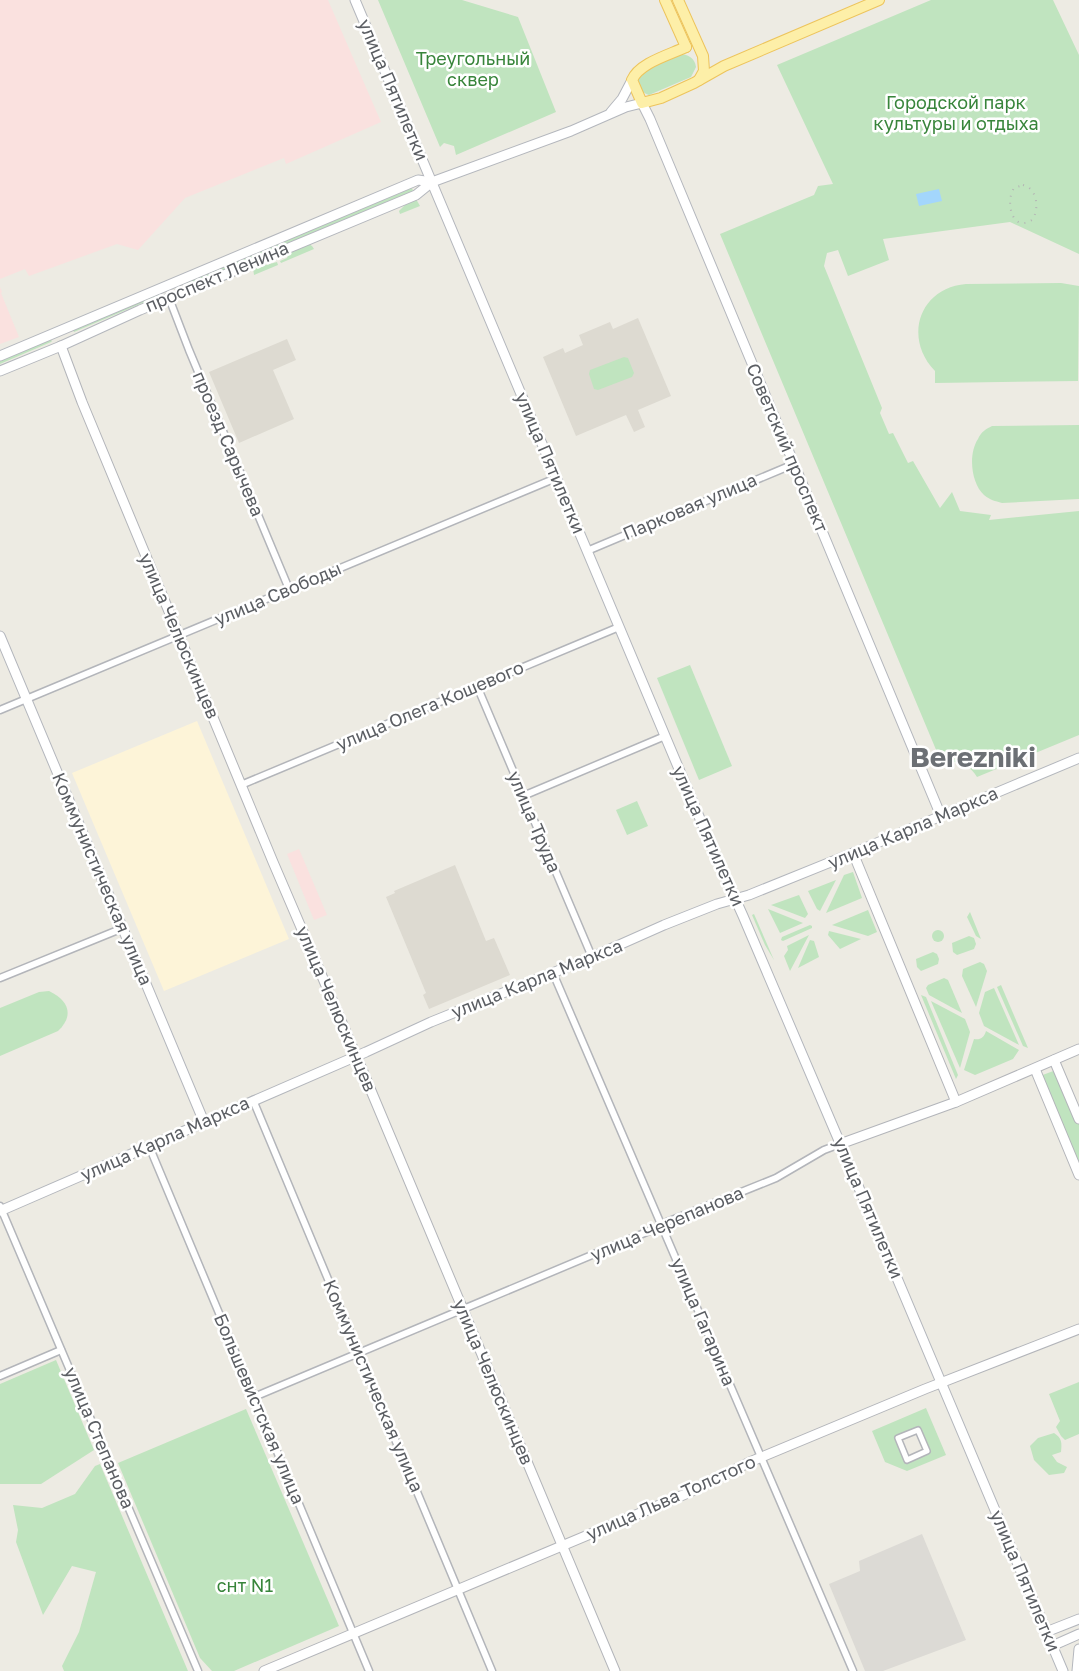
<svg xmlns="http://www.w3.org/2000/svg" width="1079" height="1671" font-family="'Golos Text',sans-serif">
<style>
.commercial{fill:#fdf4d8}
.industrial{fill:#dcdad5}
.education{fill:#dddad1}
.medical{fill:#fae1df}
.green{fill:#c0e4bf;fill-rule:evenodd}
.water{fill:#a3d6fc}
.lines{fill:none;stroke-linecap:round;stroke-linejoin:round}
.pedestrian-casing{stroke:#b3b5ba;stroke-width:8}
.minor-casing{stroke:#b3b5ba;stroke-width:9}
.tertiary-casing{stroke:#b3b5ba;stroke-width:11}
.secondary-casing{stroke:#b4b7bd;stroke-width:11}
.primary-casing{stroke:#edc45c;stroke-width:12}
.pedestrian{stroke:#fff;stroke-width:5}
.minor{stroke:#fff;stroke-width:6}
.tertiary{stroke:#fff;stroke-width:9}
.secondary{stroke:#fff;stroke-width:9}
.primary{stroke:#fdefa8;stroke-width:10}
.rail{stroke:#b3b4b4;stroke-width:2;stroke-dasharray:1 6;stroke-linecap:butt}
.labels{text-anchor:middle;stroke-width:5;stroke-linejoin:round;paint-order:stroke}
.park-label{font-size:18px;fill:#38853b;stroke:#fff}
.street-label{font-size:18px;fill:#5b5e63;stroke:#fff}
.town-label{font-size:28px;font-weight:bold;fill:#6c7075;stroke:#fff}
</style>
<rect width="100%" height="100%" fill="#edebe3"/>
<!-- commercial -->
<polygon class="commercial" points="197,721 289,939 164,991 72,773"/>
<!-- industrial -->
<polygon class="industrial" points="922,1534 966,1640 883,1671 865,1671 829,1584 860,1571 859,1561"/>
<!-- education -->
<g class="education">
<polygon points="638,318 671,396 638,410 645,427 634,432 626,415 576,436 543,357 563,348 565,353 583,345 579,335 610,322 613,329"/>
<polygon points="287,339 296,360 273,370 294,419 239,443 209,372"/>
<polygon points="455,865 486,941 494,938 510,975 429,1009 423,995 426,993 386,897 395,893 394,891"/>
</g>
<!-- medical -->
<g class="medical">
<polygon points="0,0 328,0 381,122 286,164 284,158 185,198 138,250 117,244 29,276 25,269 0,279"/>
<polygon points="0,287 2,292 1,293 19,337 0,344"/>
<polygon points="299,849 327,915 314,920 287,854"/>
</g>
<!-- green -->
<g class="green">
<polygon points="378,0 462,0 518,17 556,112 456,155 454,146 444,143 440,147"/>
<path d="M931,0H1053L1079,55V254L1010,222L883,239L889,260L848,276L838,250L827,253L824,266L882,408L880,413L889,434L893,433L908,463L913,461L940,508L952,492L960,511L991,515L989,520L1079,511V735L977,777C969,764 956,759 942,764L720,234L814,195L818,186L833,184L777,65Z"/>
<path d="M679,54C688,54 695,58 696,67L691,77L649,95C638,91 632,79 643,71C650,65 670,59 679,54Z"/>
<polygon points="412,188 413,191 187,285 186,282"/>
<polygon points="416,199 420,206 400,214 399,211 406,204"/>
<polygon points="307,243 312,246 314,249 281,263 280,261 287,258 290,251"/>
<polygon points="264,262 266,265 277,262 278,265 254,275 253,268"/>
<path d="M1061,283L1079,286L1078,381L935,383V371C903,338 919,288 966,284Z"/>
<polygon points="159,293 160,295 159,296 74,332 73,330"/>
<polygon points="50,339 52,341 51,342 0,364 0,361"/>
<polygon points="624,357 628,358 634,373 632,377 598,390 594,389 589,374 590,370"/>
<path d="M1079,425V499L1002,503C995,501 990,500 984,495C971,483 968,454 978,439C981,432 986,429 992,426Z"/>
<polygon points="690,665 732,766 699,780 657,678"/>
<polygon points="637,801 648,826 627,835 616,810"/>
<polygon points="853,872 862,898 826,913 844,875"/>
<polygon points="836,880 820,911 817,909 808,891"/>
<polygon points="799,895 808,914 805,918 771,905"/>
<polygon points="768,909 803,923 780,933"/>
<polygon points="868,910 877,932 868,936 832,925"/>
<polygon points="970,912 981,939 976,936 967,917"/>
<polygon points="754,914 774,960 765,945 752,915"/>
<polygon points="810,925 812,926 812,928 783,941 781,940 782,937"/>
<circle cx="938" cy="936" r="6"/>
<polygon points="829,931 861,939 840,949 828,935"/>
<polygon points="809,935 790,971 784,956 788,950 787,946"/>
<polygon points="969,936 974,938 976,944 974,949 957,955 953,952 952,943"/>
<polygon points="810,940 814,941 819,957 798,968"/>
<polygon points="933,952 937,954 939,959 938,964 921,971 917,967 916,959"/>
<polygon points="980,962 984,964 987,971 976,1007 962,976 963,969"/>
<polygon points="944,978 948,980 962,1013 929,995 926,988 928,985"/>
<polygon points="1001,985 1028,1048 1023,1046 997,987"/>
<polygon points="994,988 1019,1045 984,1026 979,1013 985,992"/>
<path d="M49,991C68,1000 75,1015 58,1031L0,1056V1008L39,992Z"/>
<polygon points="921,995 926,997 958,1075 956,1079"/>
<polygon points="931,1001 965,1019 970,1032 960,1068"/>
<path d="M986,1031L1019,1050L1013,1059L975,1075L964,1070L974,1039C980,1040 984,1038 986,1031Z"/>
<polygon points="1056,1070 1079,1124 1079,1168 1040,1076"/>
<polygon points="56,1360 94,1450 41,1484 0,1484 0,1384"/>
<polygon points="1079,1382 1079,1434 1065,1440 1061,1436 1056,1427 1060,1421 1049,1394"/>
<path d="M926,1408L946,1455L907,1471L885,1462L872,1431ZM918,1430L927,1451L907,1459L899,1438Z"/>
<polygon points="246,1409 339,1626 234,1671 212,1671 200,1658 118,1463"/>
<path d="M1054,1433C1062,1438 1062,1443 1061,1452L1052,1455L1057,1462L1067,1467L1064,1473L1049,1475L1034,1460L1030,1446L1038,1438Z"/>
<polygon points="100,1464 188,1671 64,1671 62,1666 79,1632 96,1572 72,1566 43,1615 16,1542 18,1530 13,1505 42,1508 75,1494 95,1466"/>
</g>
<!-- water -->
<polygon class="water" points="939,189 942,201 919,206 916,194"/>
<g class="lines">
<defs>
<polygon id="pedestrian" points="918,1430 927,1451 907,1460 898,1438"/>
<g id="minor">
<polyline points="169,298 189,350 289,589"/>
<polyline points="587,551 794,464"/>
<polyline points="477,686 592,957"/>
<polyline points="0,710 556,478"/>
<polyline points="241,785 619,627"/>
<polyline points="523,796 665,736"/>
<polyline points="553,973 853,1671"/>
<polyline points="0,978 123,928"/>
<polyline points="253,1100 492,1671"/>
<polyline points="149,1146 369,1671"/>
<polyline points="0,1206 198,1671"/>
<polyline points="0,1376 61,1350"/>
<polyline points="254,1397 661,1226 667,1222 776,1178 824,1150 840,1144"/>
</g>
<g id="tertiary">
<polyline points="61,346 82,402 273,862 364,1074 615,1671"/>
<polyline points="853,853 956,1102"/>
<polyline points="1054,1060 1079,1119"/>
<polyline points="1035,1069 1079,1175"/>
<polyline points="840,1144 956,1102 1079,1049"/>
<polyline points="264,1671 688,1493 752,1461 925,1389 1079,1329"/>
</g>
<g id="secondary">
<polyline points="355,0 711,845 743,916 837,1136 1063,1671"/>
<polyline points="611,112 622,99 632,80"/>
<polyline points="0,356 418,180 432,182"/>
<polyline points="0,371 61,346 140,310 416,195 432,182 571,131 626,107 642,103 650,119 941,816"/>
<polyline points="0,636 204,1122"/>
<polyline points="0,1211 366,1052 431,1022 592,957 664,925 717,904 749,895 853,853 1079,758"/>
<polyline points="1046,1632 1079,1619"/>
<polyline points="1052,1646 1079,1634"/>
<polyline points="1077,1671 1079,1649"/>
</g>
<g id="primary">
<polyline points="665,0 686,47"/>
<polyline points="678,0 703,56 704,71 699,80"/>
<path d="M686,47C669,55 639,63 632,80L642,103L661,98L694,83L724,66L879,0"/>
</g>
</defs>
<!-- pedestrian casing -->
<use href="#pedestrian" class="pedestrian-casing"/>
<!-- minor casing -->
<use href="#minor" class="minor-casing"/>
<!-- tertiary casing -->
<use href="#tertiary" class="tertiary-casing"/>
<!-- secondary casing -->
<use href="#secondary" class="secondary-casing"/>
<!-- primary casing -->
<use href="#primary" class="primary-casing"/>
<!-- pedestrian -->
<use href="#pedestrian" class="pedestrian"/>
<!-- minor -->
<use href="#minor" class="minor"/>
<!-- tertiary -->
<use href="#tertiary" class="tertiary"/>
<!-- secondary -->
<use href="#secondary" class="secondary"/>
<!-- primary -->
<use href="#primary" class="primary"/>
<!-- rail -->
<path class="rail" d="M1023,185C1037,188 1040,209 1032,220C1012,233 1005,202 1014,188Z"/>
</g>
<g class="labels">
<!-- park labels -->
<g class="park-label">
<text x="473" y="65">Треугольный<tspan x="473" dy="21">сквер</tspan></text>
<text x="956" y="109">Городской парк<tspan x="956" dy="21">культуры и отдыха</tspan></text>
<text x="245" y="1592">снт N1</text>
</g>
<!-- street labels -->
<g class="street-label">
<text transform="translate(393 90) rotate(67)" y="6">улица Пятилетки</text>
<text transform="translate(217 277) rotate(-23)" y="6">проспект Ленина</text>
<text transform="translate(228 444) rotate(67)" y="6">проезд Сарычева</text>
<text transform="translate(787 448) rotate(67)" y="6">Советский проспект</text>
<text transform="translate(550 463) rotate(67)" y="6">улица Пятилетки</text>
<text transform="translate(690 507) rotate(-23)" y="6">Парковая улица</text>
<text transform="translate(278 594) rotate(-23)" y="6">улица Свободы</text>
<text transform="translate(179 636) rotate(67)" y="6">улица Челюскинцев</text>
<text transform="translate(430 706) rotate(-23)" y="6">улица Олега Кошевого</text>
<text transform="translate(534 822) rotate(67)" y="6">улица Труда</text>
<text transform="translate(913 828) rotate(-23)" y="6">улица Карла Маркса</text>
<text transform="translate(708 836) rotate(66)" y="6">улица Пятилетки</text>
<text transform="translate(102 879) rotate(67)" y="6">Коммунистическая улица</text>
<text transform="translate(537 979) rotate(-22)" y="6">улица Карла Маркса</text>
<text transform="translate(336 1009) rotate(67)" y="6">улица Челюскинцев</text>
<text transform="translate(165 1139) rotate(-24)" y="6">улица Карла Маркса</text>
<text transform="translate(868 1208) rotate(67)" y="6">улица Пятилетки</text>
<text transform="translate(667 1224) rotate(-23)" y="6">улица Черепанова</text>
<text transform="translate(703 1322) rotate(67)" y="6">улица Гагарина</text>
<text transform="translate(493 1382) rotate(67)" y="6">улица Челюскинцев</text>
<text transform="translate(373 1386) rotate(67)" y="6">Коммунистическая улица</text>
<text transform="translate(259 1409) rotate(67)" y="6">Большевистская улица</text>
<text transform="translate(99 1438) rotate(67)" y="6">улица Степанова</text>
<text transform="translate(671 1498) rotate(-24)" y="6">улица Льва Толстого</text>
<text transform="translate(1025 1581) rotate(67)" y="6">улица Пятилетки</text>
</g>
<!-- town labels -->
<g class="town-label">
<text x="973" y="767">Berezniki</text>
</g>
</g>
</svg>
